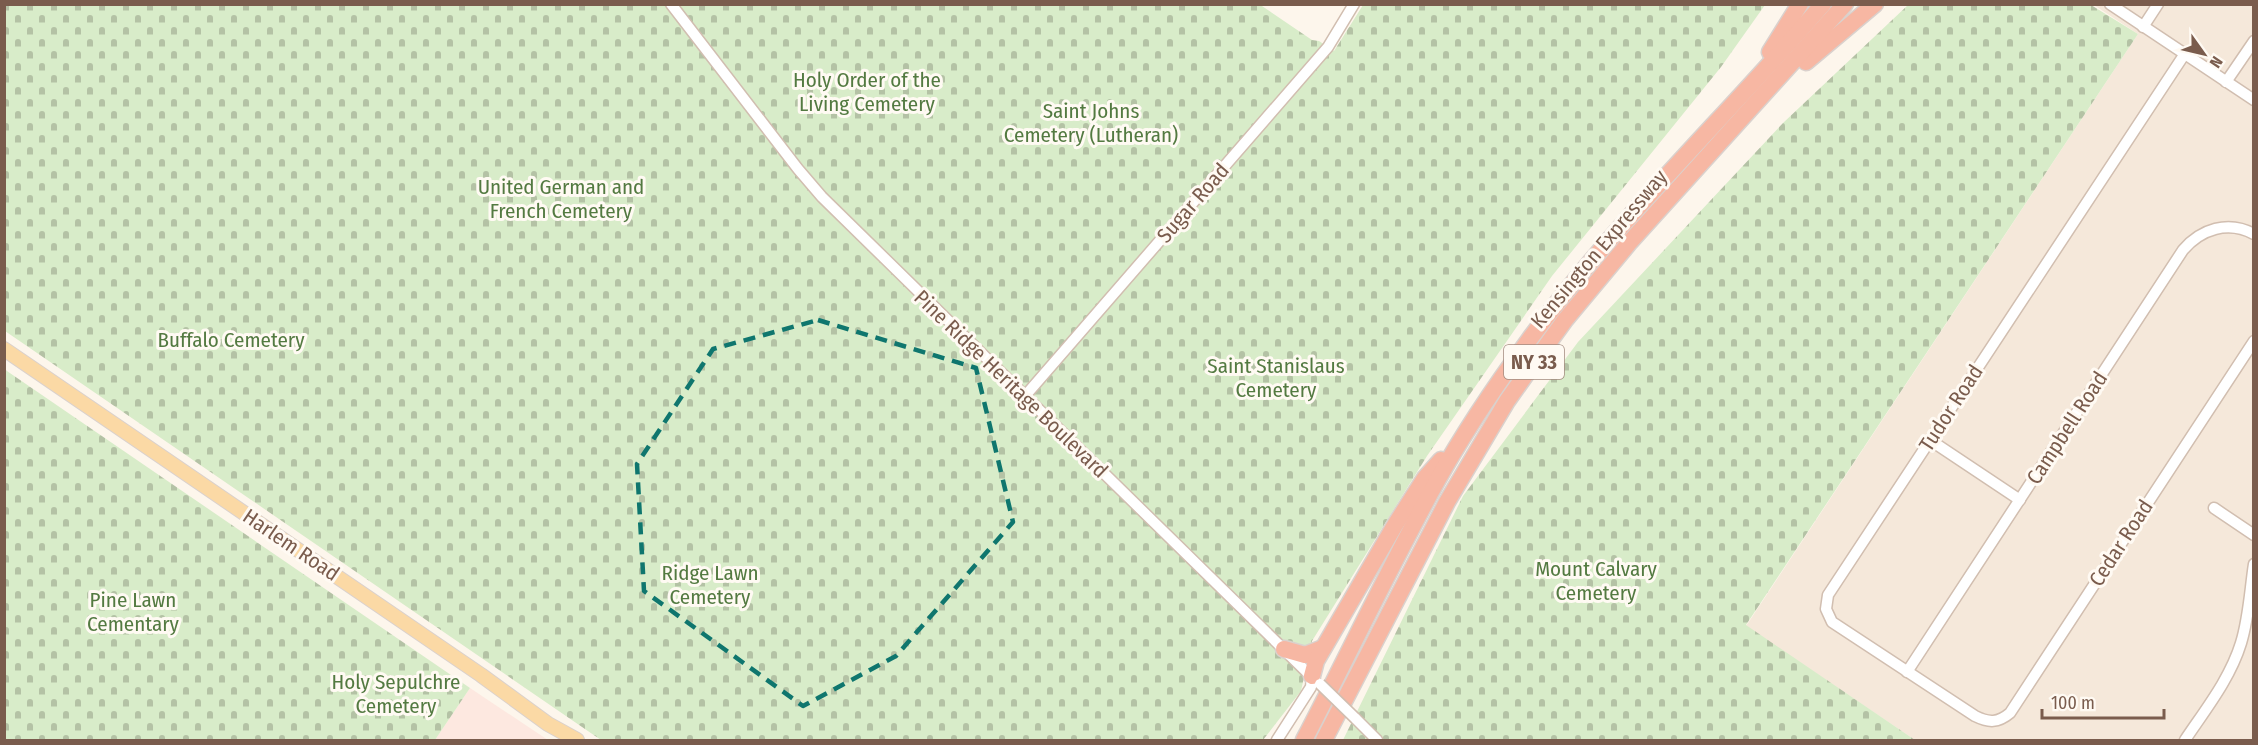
<svg xmlns="http://www.w3.org/2000/svg" width="2258" height="745" font-family="'Fira Sans Condensed',sans-serif">
<style>
.residential{fill:#f5e8da}
.commercial{fill:#fde8e0}
.cemetery{fill:url(#cemetery-stones)}
.lines{fill:none;stroke-linecap:round;stroke-linejoin:round}
.minor-casing{stroke:#d1beb0;stroke-width:13}
.major-casing{stroke:#dad1cd;stroke-width:16}
.highway-casing{stroke:#dad1cd;stroke-width:19}
.minor{stroke:#fff;stroke-width:10}
.major{stroke:#fbd9a5;stroke-width:14}
.highway{stroke:#f7b7a3;stroke-width:16}
.minor-bridge-casing{stroke:#d1beb0;stroke-width:13;stroke-linecap:butt}
.minor-bridge{stroke:#fff;stroke-width:10}
.marked{fill:none;stroke:#0f766e;stroke-width:4.5;stroke-dasharray:12 8;stroke-linejoin:round}
.labels{text-anchor:middle;stroke-width:6;stroke-linejoin:round;paint-order:stroke}
.shield{fill:#fffaf3;stroke:#a28b7f;stroke-width:1.5}
.shield-label{font-size:20px;font-weight:bold;fill:#7a5c4d}
.park-label{font-size:21px;fill:#537a41;stroke:#fffaf3}
.street-label{font-size:21px;fill:#7a5c4d;stroke:#fffaf3}
</style>
<defs>
<pattern id="cemetery-stones" width="16" height="16" patternUnits="userSpaceOnUse" patternTransform="scale(1.5)"><rect width="16" height="16" fill="#d8ecc9"/><path d="M2 7V4a2 2 0 0 1 4 0v3zM10 15v-3a2 2 0 0 1 4 0v3z" fill="#b4c2a5"/></pattern>
</defs>
<rect width="100%" height="100%" fill="#fdf6ec"/>
<!-- residential -->
<polygon class="residential" points="2094,5 2253,5 2253,740 1915,740 1746,626 2138,34"/>
<!-- commercial -->
<polygon class="commercial" points="470,688 548,740 435,740"/>
<!-- cemetery -->
<g class="cemetery">
<polygon points="1259,4 1312,40 1319,41 1334,51 1363,5 1765,5 1721,67 1552,276 1427,456 1312,641 1301,691 1263,740 601,740 5,331 5,5"/>
<polygon points="1908,5 2091,5 2138,34 1746,625 1915,740 1343,740 1463,496 1578,342 1783,123"/>
<polygon points="4,369 470,688 435,740 5,740"/>
</g>
<g class="lines">
<defs>
<g id="minor">
<polyline points="671,4 798,169 822,197 1315,680"/>
<polyline points="2110,4 2254,100"/>
<polyline points="2143,27 2158,4"/>
<path d="M2184,55L1828,595L1826,609L1832,622L1975,716C1989,723 1998,723 2010,713L2254,341"/>
<polyline points="2226,82 2254,41"/>
<polyline points="1025,396 1328,47 1354,4"/>
<polyline points="1930,440 2020,500"/>
<polyline points="2214,508 2254,535"/>
<path d="M1907,672L2183,250C2201,229 2228,220 2254,234"/>
<polyline points="1355,718 1377,740"/>
<polyline points="1277,740 1311,687 1312,676"/>
<path d="M2185,740C2205,710 2230,679 2241,643C2249,617 2250,590 2254,564"/>
</g>
<polyline id="major" points="4,349 481,675 548,724 577,740"/>
<g id="highway">
<polyline points="1770,52 1800,4"/>
<polyline points="1806,62 1875,4"/>
<polyline points="1284,649 1305,655 1323,648"/>
<polyline points="1312,676 1316,661 1395,525 1425,478 1441,460"/>
<path d="M1304,740C1349,654 1390,566 1437,481C1464,432 1496,385 1529,340C1617,220 1726,117 1823,4"/>
<polyline points="1324,740 1447,502 1507,401 1536,360 1565,320 1629,243 1845,4"/>
</g>
</defs>
<!-- minor casing -->
<use href="#minor" class="minor-casing"/>
<!-- major casing -->
<use href="#major" class="major-casing"/>
<!-- highway casing -->
<use href="#highway" class="highway-casing"/>
<!-- minor -->
<use href="#minor" class="minor"/>
<!-- major -->
<use href="#major" class="major"/>
<!-- highway -->
<use href="#highway" class="highway"/>
<defs>
<polyline id="minor-bridge" points="1320,684 1355,718"/>
</defs>
<!-- minor-bridge casing -->
<use href="#minor-bridge" class="minor-bridge-casing"/>
<!-- minor-bridge -->
<use href="#minor-bridge" class="minor-bridge"/>
</g>
<!-- marked area -->
<path class="marked" d="M818,320L976,368L1013,522L896,656L803,706L644,591L637,464L713,349Z"/>
<g class="labels">
<!-- shield labels -->
<rect class="shield" x="1504" y="345" width="60" height="34" rx="4.5"/>
<g class="shield-label">
<text x="1534" y="369">NY 33</text>
</g>
<!-- park labels -->
<g class="park-label">
<text x="867" y="87">Holy Order of the<tspan x="867" dy="24">Living Cemetery</tspan></text>
<text x="1091" y="118">Saint Johns<tspan x="1091" dy="24">Cemetery (Lutheran)</tspan></text>
<text x="561" y="194">United German and<tspan x="561" dy="24">French Cemetery</tspan></text>
<text x="231" y="347">Buffalo Cemetery</text>
<text x="1276" y="373">Saint Stanislaus<tspan x="1276" dy="24">Cemetery</tspan></text>
<text x="1596" y="576">Mount Calvary<tspan x="1596" dy="24">Cemetery</tspan></text>
<text x="710" y="580">Ridge Lawn<tspan x="710" dy="24">Cemetery</tspan></text>
<text x="133" y="607">Pine Lawn<tspan x="133" dy="24">Cementary</tspan></text>
<text x="396" y="689">Holy Sepulchre<tspan x="396" dy="24">Cemetery</tspan></text>
</g>
<!-- street labels -->
<g class="street-label">
<text transform="translate(1193 203) rotate(-49)" y="7">Sugar Road</text>
<text transform="translate(1599 249) rotate(-50)" y="7">Kensington Expressway</text>
<text transform="translate(1011 384) rotate(44)" y="7">Pine Ridge Heritage Boulevard</text>
<text transform="translate(1951 408) rotate(-57)" y="7">Tudor Road</text>
<text transform="translate(2067 428) rotate(-57)" y="7">Campbell Road</text>
<text transform="translate(2121 543) rotate(-57)" y="7">Cedar Road</text>
<text transform="translate(291 545) rotate(34)" y="7">Harlem Road</text>
</g>
</g>
<!-- border -->
<rect width="2258" height="745" fill="none" stroke="#7a5c4d" stroke-width="12"/>
<!-- north arrow -->
<g transform="translate(2204 54) rotate(124)" stroke="#fffaf3" stroke-width="4.5" paint-order="stroke">
<path d="M0-4.5L10 22L0 15L-10 22Z" fill="#7a5c4d"/>
<text y="-9" font-size="16" font-weight="bold" text-anchor="middle" fill="#7a5c4d">N</text>
</g>
<!-- scale -->
<path d="M2042 709v9h122v-9" fill="none" stroke="#7a5c4d" stroke-width="3"/>
<text x="2051" y="709" font-size="18" fill="#7a5c4d" stroke="#fffaf3" stroke-width="4.5" paint-order="stroke">100 m</text>
</svg>
